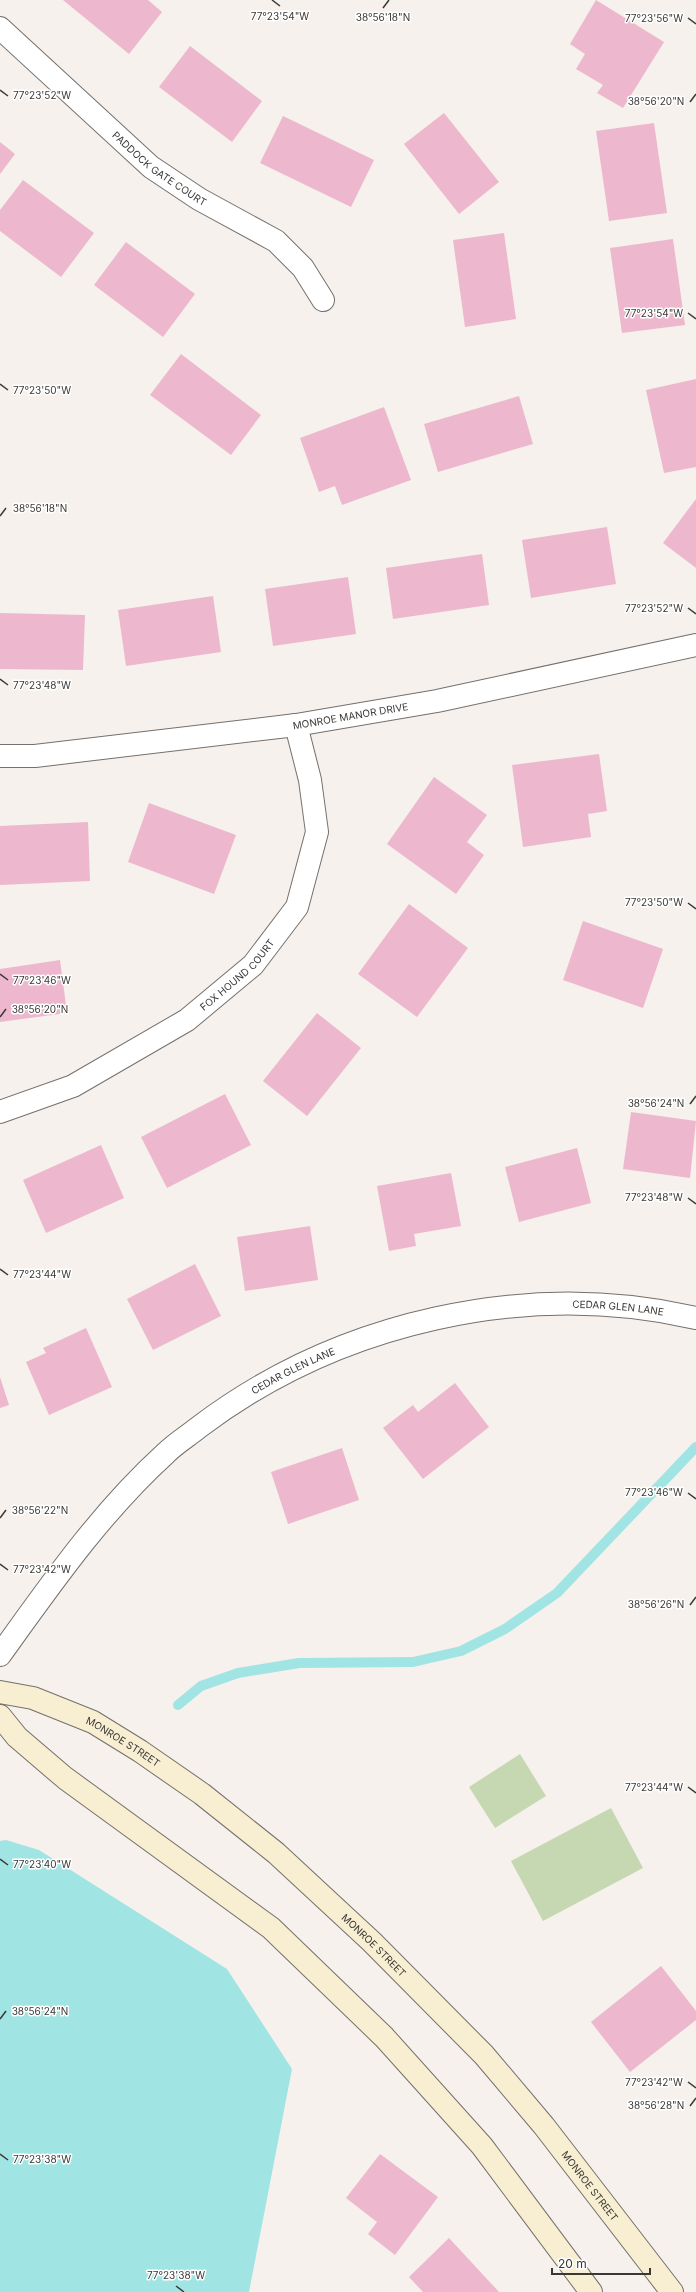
<svg xmlns="http://www.w3.org/2000/svg" width="696" height="2292" font-family="Inter,sans-serif">
<style>
.green{fill:#c6d8b2}
.water{fill:#a1e4e4}
.lines{fill:none;stroke-linecap:round;stroke-linejoin:round}
.stream{stroke:#a1e4e4;stroke-width:10}
.building{fill:#edb8cd}
.street-casing{stroke:#75706c;stroke-width:24}
.secondary-casing{stroke:#75706c;stroke-width:24}
.street{stroke:#fff;stroke-width:22}
.secondary{stroke:#f8eed1;stroke-width:22}
.ticks{fill:none;stroke:#393836;stroke-width:1.5}
.labels{text-anchor:middle;stroke-width:3;stroke-linejoin:round;paint-order:stroke}
.street-label{font-size:10px;fill:#393836;stroke:#fff}
.ticks-label{font-size:10px;text-anchor:middle;fill:#393836;stroke:#fff;stroke-width:3;stroke-linejoin:round;paint-order:stroke}
</style>
<rect width="100%" height="100%" fill="#f6f1ec"/>
<!-- green -->
<g class="green">
<polygon points="520,1754 546,1796 495,1828 469,1787"/>
<polygon points="611,1808 643,1868 543,1921 511,1861"/>
</g>
<!-- water -->
<polygon class="water" points="6,1840 39,1850 227,1969 292,2069 249,2292 0,2292 0,1841"/>
<g class="lines">
<!-- stream -->
<polyline class="stream" points="178,1705 201,1686 238,1673 299,1663 413,1662 461,1651 505,1629 557,1593 696,1447"/>
</g>
<!-- building -->
<g class="building">
<polygon points="63,0 148,0 162,12 129,54"/>
<polygon points="596,0 664,42 623,108 597,93 603,85 576,69 585,54 570,44"/>
<polygon points="190,46 262,101 232,142 159,87"/>
<polygon points="444,113 499,182 459,214 404,144"/>
<polygon points="283,116 374,160 351,207 260,163"/>
<polygon points="654,123 667,213 609,221 596,131"/>
<polygon points="0,142 15,154 0,174"/>
<polygon points="23,180 94,233 61,277 0,231 0,210"/>
<polygon points="504,233 516,319 465,327 453,240"/>
<polygon points="673,239 685,325 622,333 610,248"/>
<polygon points="126,242 195,294 163,337 94,285"/>
<polygon points="181,354 261,415 231,455 150,395"/>
<polygon points="696,379 696,467 664,473 646,390"/>
<polygon points="519,396 533,444 438,472 424,424"/>
<polygon points="384,407 411,480 342,505 335,486 319,492 300,438"/>
<polygon points="696,499 696,568 663,543"/>
<polygon points="607,527 616,584 531,598 522,540"/>
<polygon points="482,554 489,605 393,619 386,568"/>
<polygon points="348,577 356,634 273,646 265,589"/>
<polygon points="213,596 221,652 126,666 118,610"/>
<polygon points="0,613 85,615 83,670 0,669"/>
<polygon points="599,754 607,811 588,814 591,837 523,847 512,765"/>
<polygon points="434,777 487,815 467,842 484,855 456,894 387,844"/>
<polygon points="149,803 236,835 214,894 128,862"/>
<polygon points="88,822 90,881 0,885 0,826"/>
<polygon points="409,904 468,948 417,1017 358,974"/>
<polygon points="583,921 663,949 643,1008 563,980"/>
<polygon points="60,960 67,1013 0,1022 0,969"/>
<polygon points="317,1013 361,1048 307,1116 263,1081"/>
<polygon points="225,1094 251,1145 167,1188 141,1137"/>
<polygon points="631,1112 696,1121 690,1178 623,1169"/>
<polygon points="101,1145 124,1198 46,1233 23,1180"/>
<polygon points="577,1148 591,1203 519,1222 505,1167"/>
<polygon points="451,1173 461,1226 414,1234 416,1246 389,1251 377,1186"/>
<polygon points="310,1226 318,1280 245,1291 237,1237"/>
<polygon points="195,1264 221,1316 153,1350 127,1299"/>
<polygon points="86,1328 112,1387 49,1415 26,1362 46,1353 43,1348"/>
<polygon points="0,1377 9,1405 0,1408"/>
<polygon points="455,1383 489,1427 423,1479 383,1428 413,1405 418,1412"/>
<polygon points="342,1448 359,1500 288,1524 271,1472"/>
<polygon points="661,1966 696,2011 696,2020 630,2072 591,2022"/>
<polygon points="380,2154 438,2197 395,2255 368,2234 377,2222 346,2198"/>
<polygon points="449,2238 499,2292 423,2292 409,2277"/>
</g>
<g class="lines">
<defs>
<g id="street">
<path id="s1" d="M0,28L151,167L199,199L276,241L303,268L323,300"/>
<path id="s2" d="M0,756H35L296,725L437,701L696,645"/>
<path id="s3" d="M0,1112L73,1086L187,1020L253,965L297,907L317,832L310,780L296,725"/>
<path id="s4" d="M0,1655C51,1584 101,1512 166,1453C176,1443 188,1436 199,1427C338,1322 525,1279 696,1318"/>
</g>
<g id="secondary">
<path id="s5" d="M0,1692L33,1698L93,1722L140,1751L202,1794L276,1853L372,1942L484,2055L544,2126L672,2292"/>
<polyline points="0,1716 17,1737 65,1778 271,1928 384,2037 482,2146 591,2292"/>
</g>
</defs>
<!-- street casing -->
<use href="#street" class="street-casing"/>
<!-- secondary casing -->
<use href="#secondary" class="secondary-casing"/>
<!-- street -->
<use href="#street" class="street"/>
<!-- secondary -->
<use href="#secondary" class="secondary"/>
</g>
<!-- ticks -->
<path class="ticks" d="M272,0L280,6M383,8L389,0M688,18L696,24M0,90L8,96M690,102L696,94M688,313L696,319M0,384L8,390M0,516L6,508M688,608L696,614M0,679L8,685M688,903L696,909M0,974L8,980M0,1017L6,1009M690,1104L696,1096M688,1198L696,1204M0,1269L8,1275M688,1493L696,1499M0,1518L6,1510M0,1564L8,1570M690,1605L696,1597M688,1787L696,1793M0,1859L8,1865M0,2019L6,2011M688,2082L696,2088M690,2106L696,2098M0,2154L8,2160M176,2286L184,2292"/>
<g class="labels">
<!-- street labels -->
<g class="street-label">
<text dy="4" stroke="none"><textPath href="#s1" startOffset="213">PADDOCK GATE COURT</textPath></text>
<text dy="4" stroke="none"><textPath href="#s2" startOffset="353">MONROE MANOR DRIVE</textPath></text>
<text dy="4" stroke="none"><textPath href="#s3" startOffset="277">FOX HOUND COURT</textPath></text>
<text dy="4" stroke="none"><textPath href="#s4" startOffset="750">CEDAR GLEN LANE</textPath></text>
<text dy="4" stroke="none"><textPath href="#s4" startOffset="414">CEDAR GLEN LANE</textPath></text>
<text dy="4" stroke="none"><textPath href="#s5" startOffset="134">MONROE STREET</textPath></text>
<text dy="4" stroke="none"><textPath href="#s5" startOffset="458">MONROE STREET</textPath></text>
<text dy="4" stroke="none"><textPath href="#s5" startOffset="782">MONROE STREET</textPath></text>
</g>
</g>
<g class="ticks-label">
<text x="280" y="20">77°23'54"W</text>
<text x="383" y="21">38°56'18"N</text>
<text x="654" y="22">77°23'56"W</text>
<text x="42" y="99">77°23'52"W</text>
<text x="656" y="105">38°56'20"N</text>
<text x="654" y="317">77°23'54"W</text>
<text x="42" y="394">77°23'50"W</text>
<text x="40" y="512">38°56'18"N</text>
<text x="654" y="612">77°23'52"W</text>
<text x="42" y="689">77°23'48"W</text>
<text x="654" y="906">77°23'50"W</text>
<text x="42" y="984">77°23'46"W</text>
<text x="40" y="1013">38°56'20"N</text>
<text x="656" y="1107">38°56'24"N</text>
<text x="654" y="1201">77°23'48"W</text>
<text x="42" y="1278">77°23'44"W</text>
<text x="654" y="1496">77°23'46"W</text>
<text x="40" y="1514">38°56'22"N</text>
<text x="42" y="1573">77°23'42"W</text>
<text x="656" y="1608">38°56'26"N</text>
<text x="654" y="1791">77°23'44"W</text>
<text x="42" y="1868">77°23'40"W</text>
<text x="40" y="2015">38°56'24"N</text>
<text x="654" y="2086">77°23'42"W</text>
<text x="656" y="2109">38°56'28"N</text>
<text x="42" y="2163">77°23'38"W</text>
<text x="176" y="2279">77°23'38"W</text>
</g>
<!-- scale -->
<path d="M552 2268v6h98v-6" fill="none" stroke="#393836" stroke-width="2"/>
<text x="558" y="2268" font-size="12" fill="#393836" stroke="#ffffff" stroke-width="3" paint-order="stroke">20 m</text>
</svg>
